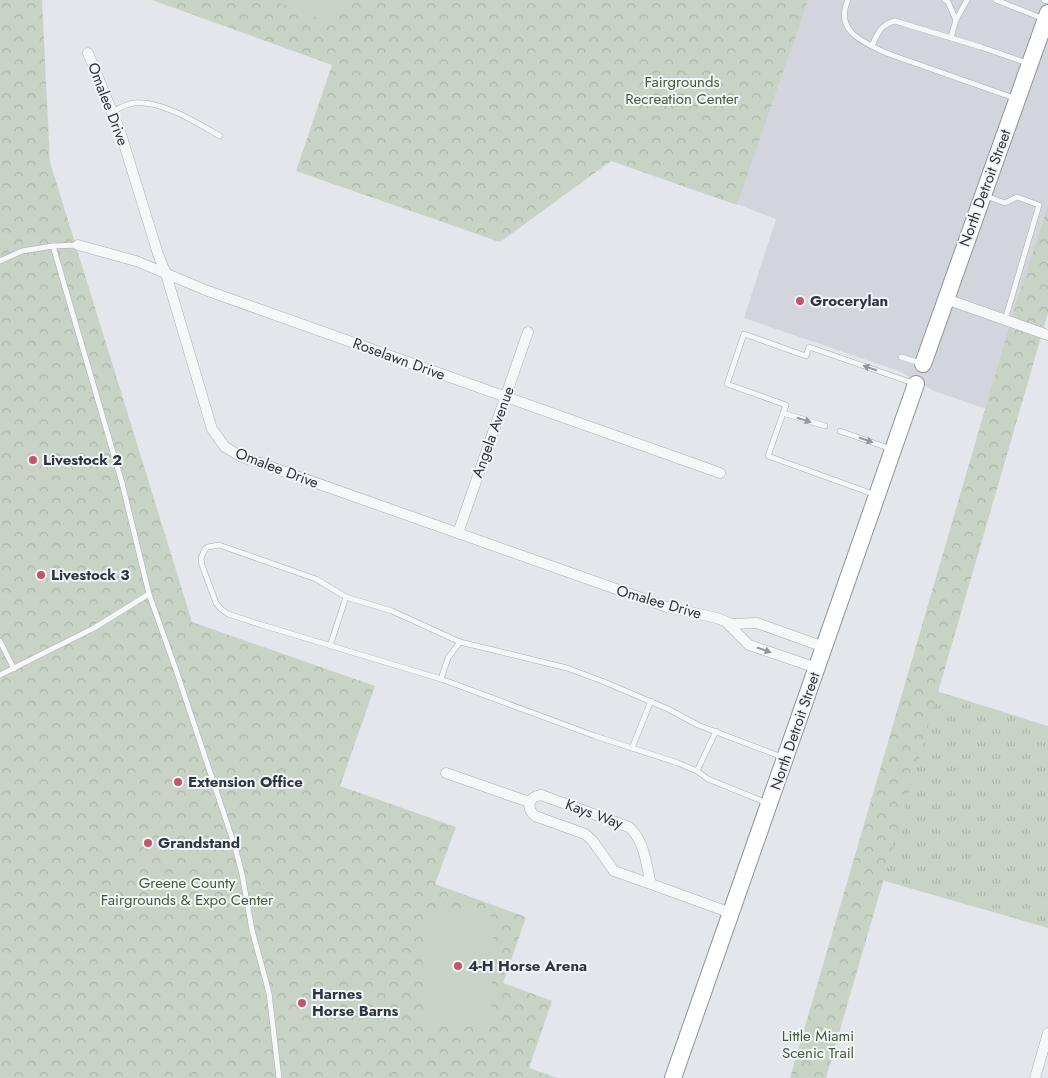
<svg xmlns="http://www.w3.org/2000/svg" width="1048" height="1078" font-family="Jost,sans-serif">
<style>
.built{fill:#d2d5dc}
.grass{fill:url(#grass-tufts)}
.forest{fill:url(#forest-crowns)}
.pitch{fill:#c9d3c5}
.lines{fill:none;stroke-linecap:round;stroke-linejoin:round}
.service-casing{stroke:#a9adb4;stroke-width:6}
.minor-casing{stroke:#a9adb4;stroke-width:11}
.trunk-casing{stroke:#8c949f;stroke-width:18}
.service{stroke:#f6f7f9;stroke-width:5}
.minor{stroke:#f6f7f9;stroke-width:10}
.trunk{stroke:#fff;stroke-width:16}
.oneway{fill:#92969d}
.poi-dot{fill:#c2556b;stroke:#f3f5f7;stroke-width:2}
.labels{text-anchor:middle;stroke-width:4;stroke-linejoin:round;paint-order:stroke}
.park-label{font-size:15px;fill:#435b3b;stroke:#f3f5f7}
.street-label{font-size:15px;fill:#2d3541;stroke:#f3f5f7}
.poi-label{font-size:15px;font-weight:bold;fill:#2d3541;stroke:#f3f5f7;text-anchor:start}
</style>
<defs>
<pattern id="grass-tufts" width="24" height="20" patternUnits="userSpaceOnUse" patternTransform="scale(1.25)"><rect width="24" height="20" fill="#c9d3c5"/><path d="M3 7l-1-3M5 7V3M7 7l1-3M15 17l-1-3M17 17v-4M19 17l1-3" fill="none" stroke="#adb6aa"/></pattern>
<pattern id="forest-crowns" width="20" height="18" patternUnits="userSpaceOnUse" patternTransform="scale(1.25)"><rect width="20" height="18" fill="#c9d3c5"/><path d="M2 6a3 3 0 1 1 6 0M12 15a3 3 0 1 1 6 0" fill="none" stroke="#adb6aa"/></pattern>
</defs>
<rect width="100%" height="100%" fill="#e3e6ea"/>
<!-- built -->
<polygon class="built" points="807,0 1048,0 1048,207 995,412 934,391 899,371 744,318 776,219 737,204"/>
<!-- grass -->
<polygon class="grass" points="933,690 1048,726 1048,928 878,879"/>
<!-- forest -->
<g class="forest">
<polygon points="0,0 42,0 50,162 192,622 375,686 340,786 456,827 435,884 526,917 503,983 552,1001 529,1068 557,1078 0,1078"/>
<polygon points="152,0 808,0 737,205 611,161 500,242 296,171 332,65"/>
<polygon points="1048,206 1048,313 826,1078 790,1078 1014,310"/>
</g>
<!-- pitch -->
<g class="pitch">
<polygon points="270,0 345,0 336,24"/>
<polygon points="438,908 483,910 490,913 494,922 491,1014 486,1022 476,1026 437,1025 426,1020 423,1010 426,919 431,912"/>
</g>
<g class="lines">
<defs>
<g id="service">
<path d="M848,0C834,31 863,42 886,53L1014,98"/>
<polyline points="945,0 948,2 956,20 951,37"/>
<polyline points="996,0 1044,19"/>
<polyline points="1044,0 1048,1"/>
<polyline points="956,20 967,0"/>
<path d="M872,46C877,34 881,24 895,21L981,47L1027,63"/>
<path d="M112,112C119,108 126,104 134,103C161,100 197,123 220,136"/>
<polyline points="986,196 1005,203 1017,197 1039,205 1005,320"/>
<polyline points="53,246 122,483 149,594 176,670 235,847 242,874 252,930 269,993 279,1078"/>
<polyline points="0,261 22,251 53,246 78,245"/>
<polyline points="901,357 920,363"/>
<polyline points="783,413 825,426"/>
<polyline points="840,431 891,449"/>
<polyline points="876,495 768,456 786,405 727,384 744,334 806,356 809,347 913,383"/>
<polyline points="0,641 14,669"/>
<polyline points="330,646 346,597"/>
<polyline points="0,675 94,628 149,594"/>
<polyline points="441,679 448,658 460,642"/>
<polyline points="632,748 651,701"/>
<polyline points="697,771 716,731"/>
<polyline points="767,803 708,779 697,771 678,763 595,736 441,679 262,625 228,614 221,609 216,603 202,565 201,558 205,549 208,547 219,545 316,579 346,597 392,611 460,642 567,668 602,681 668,709 698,725 782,757"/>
</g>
<g id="minor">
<polyline points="88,53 120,131 158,254 166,274 212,429 225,447 240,456 667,607 717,618 732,624 757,623 824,647"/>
<polyline points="78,245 136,261 208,291 720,473"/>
<polyline points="946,299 1048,335"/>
<polyline points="458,533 528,332"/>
<polyline points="727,623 749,645 817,668"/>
<polyline points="446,773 529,802"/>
<path d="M651,884L614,871L592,840L585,834L535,816C526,808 528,797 541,795L629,827C645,841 646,865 651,884L731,913"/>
<polyline points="1035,1078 1048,1033"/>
</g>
<g id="trunk">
<polyline points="923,364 1048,13"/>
<polyline points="673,1078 916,384"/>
</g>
</defs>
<!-- service casing -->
<use href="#service" class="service-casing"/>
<!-- minor casing -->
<use href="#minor" class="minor-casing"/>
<!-- trunk casing -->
<use href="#trunk" class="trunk-casing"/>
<!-- service -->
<use href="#service" class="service"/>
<!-- minor -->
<use href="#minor" class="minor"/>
<!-- trunk -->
<use href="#trunk" class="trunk"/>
</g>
<!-- one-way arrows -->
<defs><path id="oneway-solid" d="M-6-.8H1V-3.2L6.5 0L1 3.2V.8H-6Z" transform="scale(1.25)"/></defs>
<g class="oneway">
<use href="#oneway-solid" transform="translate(870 368) rotate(-161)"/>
<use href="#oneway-solid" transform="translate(804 420) rotate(17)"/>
<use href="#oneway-solid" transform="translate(866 440) rotate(19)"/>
<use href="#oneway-solid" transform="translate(764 650) rotate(19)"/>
</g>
<!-- markers -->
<g class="poi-dot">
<circle cx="800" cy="301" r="5"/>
<circle cx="33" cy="460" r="5"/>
<circle cx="41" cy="575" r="5"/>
<circle cx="178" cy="782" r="5"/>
<circle cx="148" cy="843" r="5"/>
<circle cx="458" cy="966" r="5"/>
<circle cx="302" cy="1003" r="5"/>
</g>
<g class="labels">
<!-- park labels -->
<g class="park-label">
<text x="682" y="87">Fairgrounds<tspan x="682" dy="17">Recreation Center</tspan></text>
<text x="187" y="888">Greene County<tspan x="187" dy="17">Fairgrounds &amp; Expo Center</tspan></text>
<text x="818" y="1041">Little Miami<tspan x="818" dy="17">Scenic Trail</tspan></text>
</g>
<!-- street labels -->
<g class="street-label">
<text transform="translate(108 104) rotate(69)" y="5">Omalee Drive</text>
<text transform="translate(985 188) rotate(-70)" y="5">North Detroit Street</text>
<text transform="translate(399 359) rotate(20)" y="5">Roselawn Drive</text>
<text transform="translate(493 432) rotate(-70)" y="5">Angela Avenue</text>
<text transform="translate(277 468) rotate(21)" y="5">Omalee Drive</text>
<text transform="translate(659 602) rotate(16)" y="5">Omalee Drive</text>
<text transform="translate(795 731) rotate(-71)" y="5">North Detroit Street</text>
<text transform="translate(594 814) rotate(20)" y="5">Kays Way</text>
</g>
<!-- poi labels -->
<g class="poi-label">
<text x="810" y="306">Grocerylan</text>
<text x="43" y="465">Livestock 2</text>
<text x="51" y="580">Livestock 3</text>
<text x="188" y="787">Extension Office</text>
<text x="158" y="848">Grandstand</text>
<text x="468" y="971">4-H Horse Arena</text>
<text x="312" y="999">Harnes<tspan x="312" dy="17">Horse Barns</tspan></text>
</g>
</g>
</svg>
